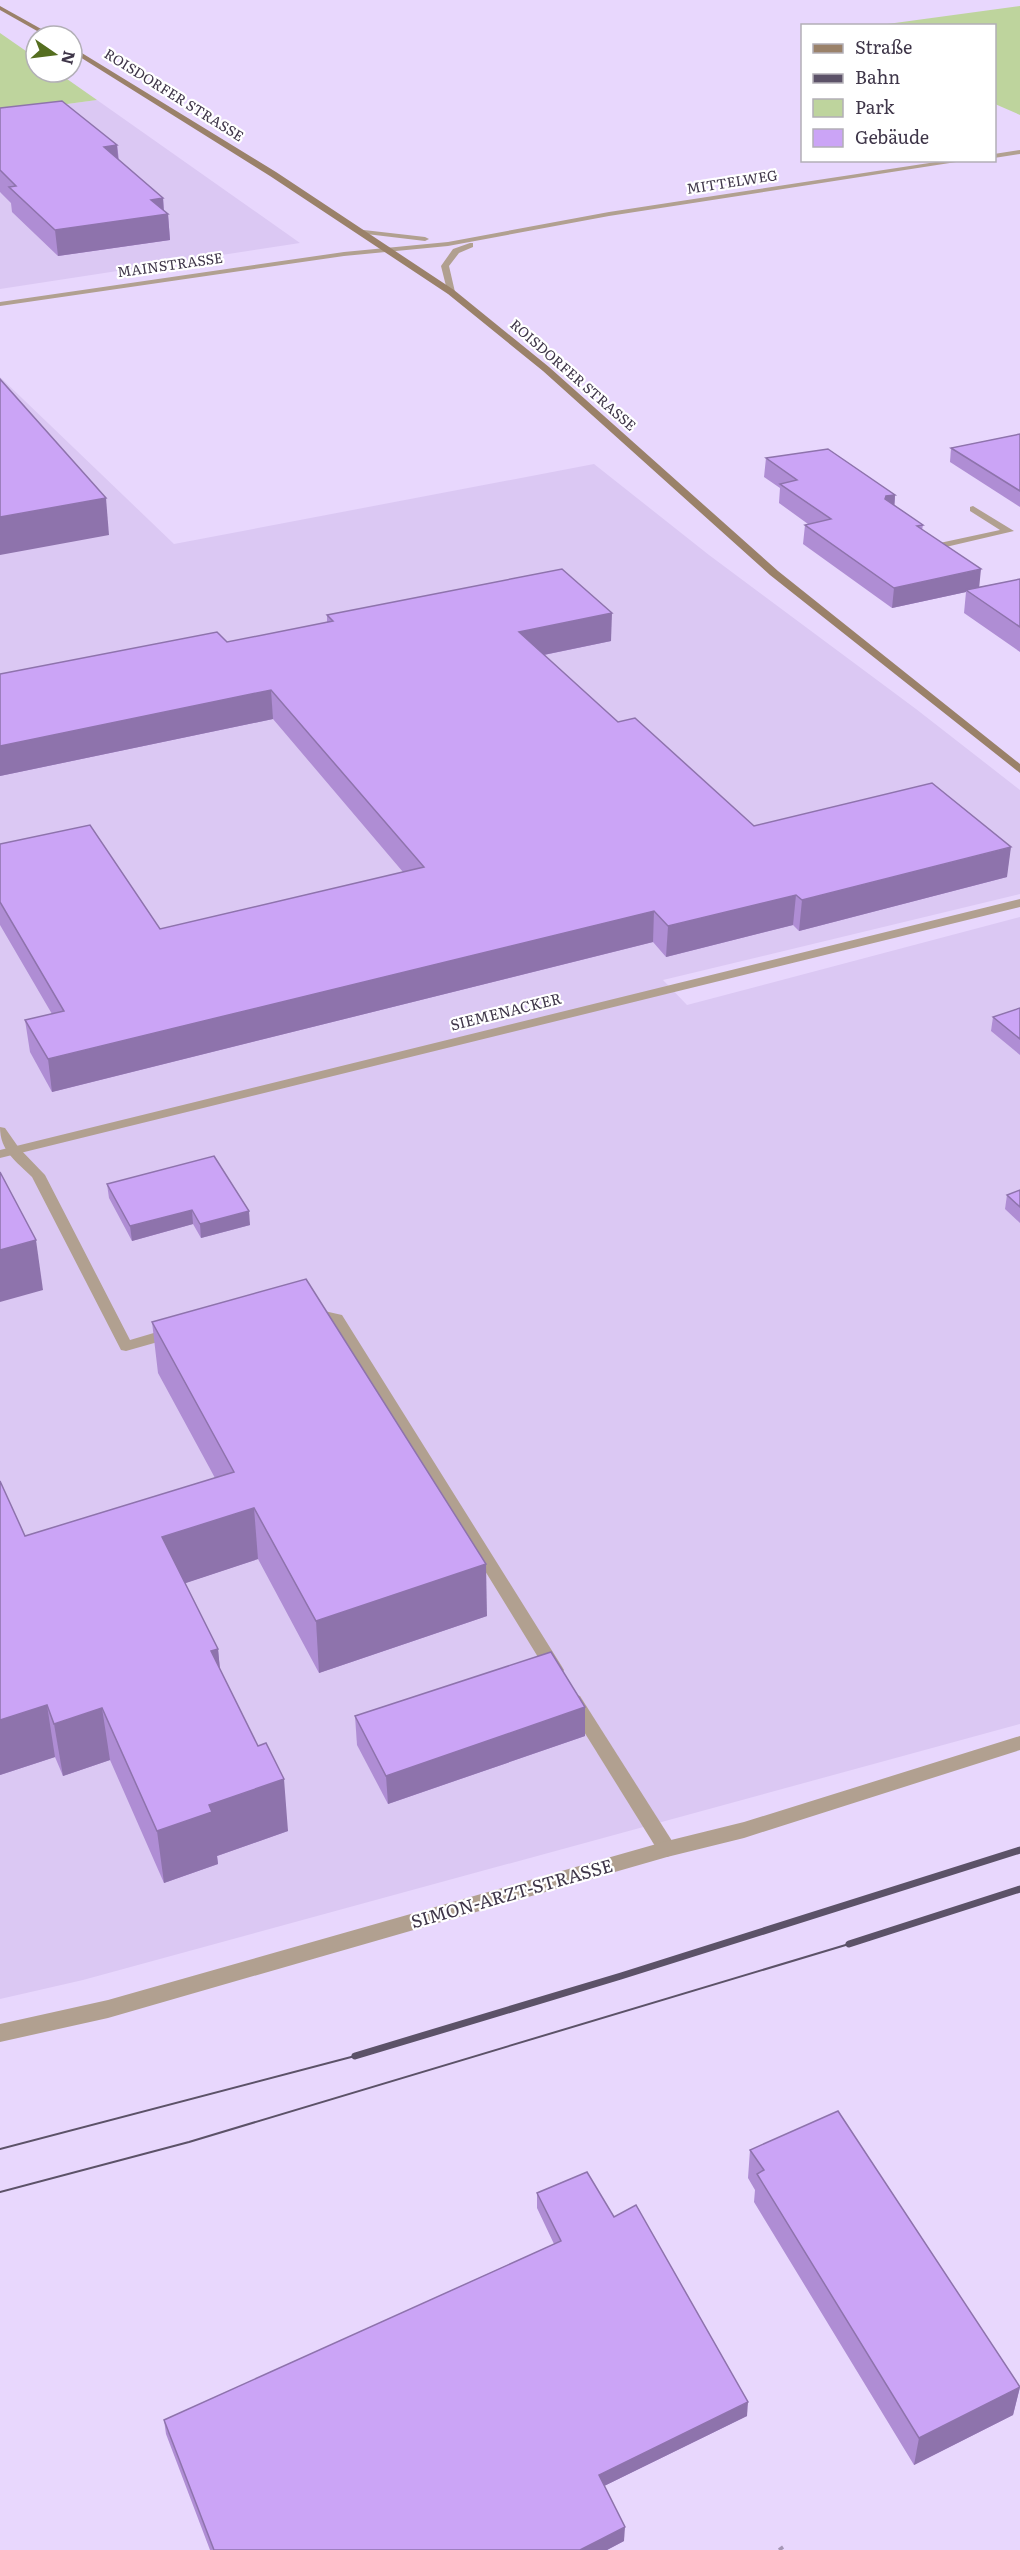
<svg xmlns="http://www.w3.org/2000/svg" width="1020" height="2550" font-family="Literata,serif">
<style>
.built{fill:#dbc8f3}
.green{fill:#bed49d}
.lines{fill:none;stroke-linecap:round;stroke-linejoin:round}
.path{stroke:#a597b6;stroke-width:5;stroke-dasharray:7 7;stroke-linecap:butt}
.service{fill:#b1a090;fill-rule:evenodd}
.minor{fill:#b1a090;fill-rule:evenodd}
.secondary{fill:#9a8169;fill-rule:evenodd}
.tram{stroke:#5c5268;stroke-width:2}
.rail{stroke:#5c5268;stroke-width:7}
.wall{fill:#af8dd4}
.shaded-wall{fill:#8e73ac}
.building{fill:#cba4f6;stroke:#8e73ac;stroke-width:1.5}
.labels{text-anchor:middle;stroke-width:4.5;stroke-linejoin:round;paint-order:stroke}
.far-street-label{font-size:14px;fill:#3f3649;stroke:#fff}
.street-label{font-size:15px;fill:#3f3649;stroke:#fff}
.near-street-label{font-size:18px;fill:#3f3649;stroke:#fff}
</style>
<rect width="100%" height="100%" fill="#e8d7fd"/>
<!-- built -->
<g class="built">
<polygon points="97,100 300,243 0,289 0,113"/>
<polygon points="0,377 174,544 594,464 709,555 916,709 1020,790 1020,894 663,980 687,1005 1020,917 1020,1724 83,1980 0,1999"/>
</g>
<!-- green -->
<g class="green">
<polygon points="1020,6 1020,115 995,104 994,26 880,25"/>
<polygon points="0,33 36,58 36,72 57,72 97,100 0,113"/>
</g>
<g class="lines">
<!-- path -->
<polyline class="path" points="780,2547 782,2550"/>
<!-- service -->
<g class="service">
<polygon points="973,506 1014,531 933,550 924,545 924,541 935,544 1000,530 970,511 970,507"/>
<path d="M0,1127L5,1128L19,1148L45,1175L130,1340L174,1327L182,1332L179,1336L126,1351L121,1350L32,1177C16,1161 0,1151 0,1127Z"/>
<polygon points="311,1308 342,1315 561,1665 564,1670 561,1675 555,1677 549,1675 332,1322 306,1316 303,1313"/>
<polygon points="574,1694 580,1696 674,1844 677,1849 674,1854 667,1857 660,1854 568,1706 565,1701 568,1696"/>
</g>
<!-- minor -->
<g class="minor">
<polygon points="1020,150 1020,154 994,158 994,154"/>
<polygon points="949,160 969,160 609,216 448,246 344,256 0,306 0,302 344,252 448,242 609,212"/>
<polygon points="355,229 425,237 429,239 425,241 358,233 354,231"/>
<polygon points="470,243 473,243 473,247 459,253 449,266 455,292 448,294 441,266 453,249"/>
<polygon points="1020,899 1020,907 0,1158 0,1150"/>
<polygon points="1020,1736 1020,1750 744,1838 667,1857 108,2018 0,2042 0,2024 108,2000 667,1841 744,1822"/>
</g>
<!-- secondary -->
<g class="secondary">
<polygon points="0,6 52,35 53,36 46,36 0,10"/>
<polygon points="72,47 276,172 454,290 549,367 778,571 1020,764 1020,773 770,575 543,371 448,294 270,176 72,52"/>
</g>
<!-- tram -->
<g class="tram">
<polyline points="0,2149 355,2056"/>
<polyline points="0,2192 189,2142 849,1944"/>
</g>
<!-- rail -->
<g class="rail">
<polyline points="849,1944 1020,1889"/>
<polyline points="355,2056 621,1976 1020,1850"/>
</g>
</g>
<!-- wall -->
<g class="wall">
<polygon points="0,108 117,145 119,160 163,198 164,211 168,214 170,240 58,256 12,212 11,203 0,192"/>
<polygon points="1020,434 1020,507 950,462 951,448"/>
<polygon points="766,458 895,495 894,506 923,525 922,530 979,587 1020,579 1020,652 964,613 966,592 892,608 803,544 805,525 808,524 779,503 780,488 764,477"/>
<polygon points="327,615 611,641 544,655 618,722 754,826 1007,877 799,931 793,925 666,957 653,942 52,1092 30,1052 25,1020 52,1014 0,925 0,844 160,929 403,872 273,719 0,776 0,674 227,642 327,623"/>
<polygon points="1020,1008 1020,1055 991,1031 993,1017"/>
<polygon points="107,1184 250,1225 201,1238 193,1224 132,1241 109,1198"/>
<polygon points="1020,1190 1020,1223 1005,1209 1007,1195"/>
<polygon points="152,1322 487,1616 319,1673 258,1559 185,1583 218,1649 220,1670 288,1831 217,1856 218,1864 164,1883 110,1760 63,1776 55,1757 0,1775 25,1536 215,1478 158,1373"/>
<polygon points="355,1716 585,1736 388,1804 357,1745"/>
<polygon points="750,2150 1020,2387 1013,2415 914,2465 754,2202 755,2190 748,2178"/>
<polygon points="537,2193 747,2416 604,2486 624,2541 607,2550 210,2550 166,2434 164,2420 554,2244 537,2208"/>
</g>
<!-- shaded-wall -->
<g class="shaded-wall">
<polygon points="117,145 119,170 104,147"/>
<polygon points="163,198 164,215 168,214 170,240 58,256 55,230 151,200"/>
<polygon points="895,495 894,514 885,499 886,496"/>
<polygon points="106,498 109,535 0,555 0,517"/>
<polygon points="981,569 979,589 966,590 966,592 892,608 894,588"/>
<polygon points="612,613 611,641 519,660 519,632"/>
<polygon points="271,690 273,719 0,776 0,746"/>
<polygon points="1011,847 1007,877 799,931 802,900"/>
<polygon points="796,895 793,925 666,957 668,926"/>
<polygon points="654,911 653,942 52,1092 48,1059"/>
<polygon points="192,1210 193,1224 132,1241 130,1226"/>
<polygon points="249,1211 250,1225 201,1238 200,1224"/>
<polygon points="36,1240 43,1290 0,1302 0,1250"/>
<polygon points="254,1508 258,1559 168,1589 162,1537"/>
<polygon points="486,1564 487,1616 319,1673 316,1621"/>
<polygon points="218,1649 223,1701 211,1651"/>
<polygon points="47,1705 55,1757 0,1775 0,1720"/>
<polygon points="585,1707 585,1736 388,1804 386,1776"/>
<polygon points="102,1708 110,1760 63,1776 54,1724"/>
<polygon points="284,1779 288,1831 217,1856 218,1864 164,1883 157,1831 209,1805"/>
<polygon points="1020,2387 1013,2415 914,2465 919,2438"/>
<polygon points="748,2402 747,2416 598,2489 599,2475"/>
<polygon points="625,2527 624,2541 607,2550 580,2550"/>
</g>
<!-- building -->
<g class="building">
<polygon points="62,101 117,145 104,147 163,198 151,200 168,214 55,230 9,187 16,186 0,170 0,108"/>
<polygon points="0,379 106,498 0,517"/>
<polygon points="1020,434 1020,491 951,448"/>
<polygon points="828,449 895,495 886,496 885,499 923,525 917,526 981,569 894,588 805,525 831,519 780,484 797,480 766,458"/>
<polygon points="562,569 612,613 519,632 618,722 635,718 754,826 932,783 1011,847 802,900 796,895 668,926 654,911 48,1059 25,1020 64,1011 0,902 0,844 90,825 160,929 424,867 271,690 0,746 0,674 217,632 227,642 333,621 327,615"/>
<polygon points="1020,579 1020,627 966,590"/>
<polygon points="1020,1008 1020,1039 993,1017"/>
<polygon points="214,1156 249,1211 200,1224 192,1210 130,1226 107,1184"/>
<polygon points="0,1172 36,1240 0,1250"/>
<polygon points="1020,1190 1020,1207 1007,1195"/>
<polygon points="306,1279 486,1564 316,1621 254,1508 162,1537 218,1649 211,1651 258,1746 266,1743 284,1779 209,1805 212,1812 157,1831 102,1708 54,1724 47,1705 0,1720 0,1481 25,1536 234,1472 152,1322"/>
<polygon points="551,1652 585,1707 386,1776 355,1716"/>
<polygon points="838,2111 1020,2387 919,2438 757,2174 764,2170 750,2150"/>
<polygon points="587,2172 614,2217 636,2205 748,2402 599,2475 625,2527 580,2550 214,2550 164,2420 561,2241 537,2193"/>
</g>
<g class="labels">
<!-- far-street labels -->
<g class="far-street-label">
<text transform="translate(174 95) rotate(32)" y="5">ROISDORFER STRASSE</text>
<text transform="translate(732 182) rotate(-9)" y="5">MITTELWEG</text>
<text transform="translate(170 265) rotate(-8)" y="5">MAINSTRASSE</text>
<text transform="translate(573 375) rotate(41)" y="5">ROISDORFER STRASSE</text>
</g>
<!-- street labels -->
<g class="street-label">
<text transform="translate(506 1012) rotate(-14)" y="5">SIEMENACKER</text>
</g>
<!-- near-street labels -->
<g class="near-street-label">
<text transform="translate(512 1894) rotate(-16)" y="6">SIMON-ARZT-STRASSE</text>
</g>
</g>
<!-- legend -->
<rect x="801" y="24" width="195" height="138" fill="#ffffff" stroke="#b2afb6" stroke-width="1.5"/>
<rect x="813" y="44" width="30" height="9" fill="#9a8169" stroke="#b2afb6" stroke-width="1.5"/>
<text x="855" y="54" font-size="18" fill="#3f3649">Straße</text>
<rect x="813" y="74" width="30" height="9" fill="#5c5268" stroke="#b2afb6" stroke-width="1.5"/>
<text x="855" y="84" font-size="18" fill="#3f3649">Bahn</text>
<rect x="813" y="99" width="30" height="18" fill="#bed49d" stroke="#b2afb6" stroke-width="1.5"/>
<text x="855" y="114" font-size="18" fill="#3f3649">Park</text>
<rect x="813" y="129" width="30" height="18" fill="#cba4f6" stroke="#b2afb6" stroke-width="1.5"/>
<text x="855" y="144" font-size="18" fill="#3f3649">Gebäude</text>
<!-- north arrow -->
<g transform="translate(54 54) rotate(104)"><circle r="28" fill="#ffffff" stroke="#b2afb6" stroke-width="1.5"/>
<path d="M0-4.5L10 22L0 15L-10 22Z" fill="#556e20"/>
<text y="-9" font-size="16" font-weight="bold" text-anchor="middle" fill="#3f3649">N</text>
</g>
</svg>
